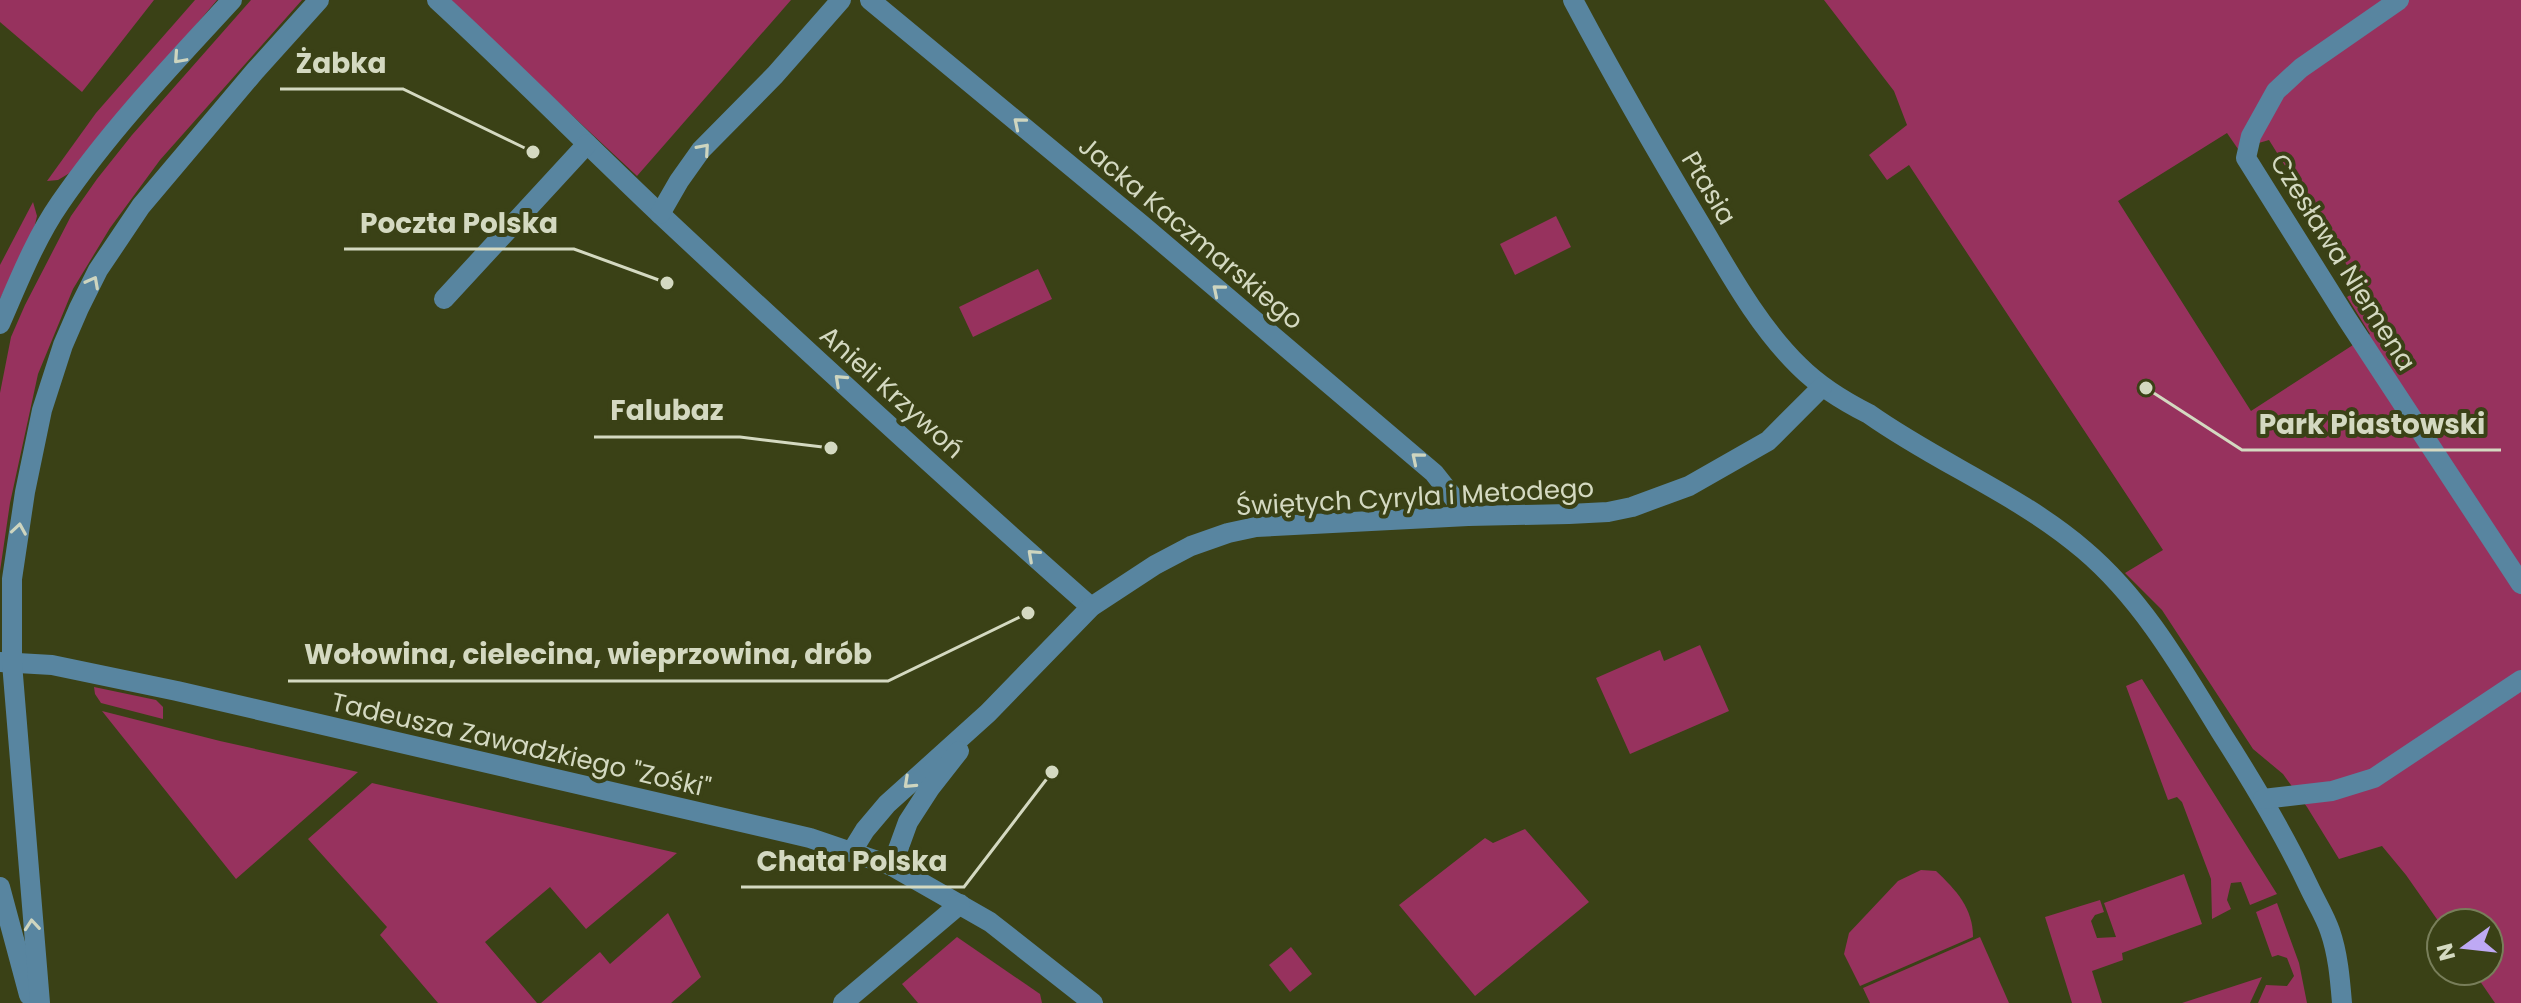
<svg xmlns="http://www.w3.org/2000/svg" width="2521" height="1003" font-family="Poppins,sans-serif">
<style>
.green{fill:#97325e;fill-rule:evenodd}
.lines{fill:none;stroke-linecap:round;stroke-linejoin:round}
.minor{stroke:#5885a0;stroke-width:20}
.oneway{stroke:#ced5bf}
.labels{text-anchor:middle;stroke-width:8;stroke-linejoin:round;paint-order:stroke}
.street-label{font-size:26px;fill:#d4d9c1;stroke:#3a4116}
.leader{fill:none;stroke:#d4d9c1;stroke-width:3}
.callout-dot{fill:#d4d9c1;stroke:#3a4116;stroke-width:3}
.callout-label{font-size:28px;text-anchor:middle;font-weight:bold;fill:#d4d9c1;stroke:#3a4116;stroke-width:8;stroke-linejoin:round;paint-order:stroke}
</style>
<rect width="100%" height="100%" fill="#3a4116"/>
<!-- green -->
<g class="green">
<polygon points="0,0 154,0 82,92 0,22"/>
<polygon points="195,0 217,0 73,171 58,180 47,181 96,113"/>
<polygon points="251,0 302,0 160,160 110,228 73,289 38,374 10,503 0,571 0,393 11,337 25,305 71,216 97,179 132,135"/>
<polygon points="448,0 791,0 637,176"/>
<path d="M1824,0H2521V1003H2495L2473,971H2489V923L2441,925L2406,875L2382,846L2339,859L2307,807L2283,774L2253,749L2162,610L2125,573L2163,550L1909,165L1887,180L1869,155L1907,125L1894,91ZM2227,133L2238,149L2269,140L2361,288L2347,297L2370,334L2251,411L2118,201Z"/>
<polygon points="33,202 37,216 34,229 0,299 0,265"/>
<polygon points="1556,216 1571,247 1515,275 1500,244"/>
<polygon points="1038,269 1052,299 973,337 959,307"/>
<polygon points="1700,645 1729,711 1630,754 1596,678 1660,650 1664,661"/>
<polygon points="2142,679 2277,894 2250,905 2241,882 2231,883 2227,900 2231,909 2212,919 2211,879 2182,802 2177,797 2168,800 2126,686"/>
<polygon points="94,687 156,700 163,707 163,719 101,703 95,694"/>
<polygon points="102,711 220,741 358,772 236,879"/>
<polygon points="372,783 677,853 586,929 550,887 485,942 537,1003 438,1003 380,935 387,927 308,839"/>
<polygon points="1525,829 1589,902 1475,996 1399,905 1485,838 1493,843"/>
<path d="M1921,870L1936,871C1956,890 1973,908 1973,937L1860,986L1844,954L1849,933L1898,881Z"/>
<polygon points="2184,874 2202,924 2122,953 2123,960 2092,971 2102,1003 2072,1003 2045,917 2100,900 2104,912 2095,915 2091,921 2097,938 2116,937 2104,903"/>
<polygon points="2277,903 2299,963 2307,1003 2258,1003 2266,985 2287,986 2294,976 2287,958 2278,955 2272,957 2256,912"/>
<polygon points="668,913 701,977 671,1003 541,1003 600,952 610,964"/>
<polygon points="957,937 1040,994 1042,1003 918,1003 902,984"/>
<polygon points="1980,937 2009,1003 1870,1003 1863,988"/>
<polygon points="1291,947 1312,974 1290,992 1269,965"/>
<polygon points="2262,977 2250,1003 2182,1003"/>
</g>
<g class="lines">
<!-- minor -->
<g class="minor">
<path d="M437,0C513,70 585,143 660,214C802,347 945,478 1091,607"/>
<polyline points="870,0 1142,225 1434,473 1468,516"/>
<path d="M1573,0C1614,77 1657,152 1702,227C1730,274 1759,327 1799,366C1819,386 1843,401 1869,414C1938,463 2020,495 2084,550C2143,600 2182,669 2222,734C2254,784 2284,834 2309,887C2316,902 2325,916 2330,931C2338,954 2340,979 2342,1003"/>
<polyline points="2399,0 2301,68 2276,91 2251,136 2246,158 2347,319 2521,584"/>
<polyline points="660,214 679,181 701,150 775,75 841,0"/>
<polyline points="444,299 587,144"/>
<path d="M0,324C18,283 35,239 60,203C110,130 172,65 232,0"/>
<polyline points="0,662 52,665 177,691 810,838 892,866 990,922 1093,1003"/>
<polyline points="2263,799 2332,791 2374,778 2521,680"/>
<polyline points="852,851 865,830 887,804 988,713 1091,607 1155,565 1191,546 1228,533 1256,527 1468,516 1569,514 1608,512 1632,507 1689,486 1768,441 1822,387"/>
<polyline points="892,866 908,822 930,788 959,751"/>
<polyline points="0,887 29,995"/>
<polyline points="40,1003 12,663 12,579 25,492 42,410 63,345 79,308 98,270 141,206 255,71 319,0"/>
<polyline points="843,1003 960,904"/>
</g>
</g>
<!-- one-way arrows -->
<defs><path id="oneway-chevron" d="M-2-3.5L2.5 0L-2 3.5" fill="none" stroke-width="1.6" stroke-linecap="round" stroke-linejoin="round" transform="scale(2)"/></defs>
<g class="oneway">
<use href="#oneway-chevron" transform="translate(179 58) rotate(132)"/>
<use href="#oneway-chevron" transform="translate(1019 123) rotate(-140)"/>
<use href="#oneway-chevron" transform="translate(704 149) rotate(-49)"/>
<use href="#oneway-chevron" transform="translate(93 282) rotate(-62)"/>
<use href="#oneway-chevron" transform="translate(1218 290) rotate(-140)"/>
<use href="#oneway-chevron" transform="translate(840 380) rotate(-137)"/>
<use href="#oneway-chevron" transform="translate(1417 458) rotate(-140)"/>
<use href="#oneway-chevron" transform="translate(19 529) rotate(-81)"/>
<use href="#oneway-chevron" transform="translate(1033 555) rotate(-138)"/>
<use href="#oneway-chevron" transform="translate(909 783) rotate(137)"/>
<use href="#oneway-chevron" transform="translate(32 925) rotate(-95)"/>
</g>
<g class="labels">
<!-- street labels -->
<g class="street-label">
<text transform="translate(1709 188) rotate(59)" y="9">Ptasia</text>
<text transform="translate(1191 233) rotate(40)" y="9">Jacka Kaczmarskiego</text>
<text transform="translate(2343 262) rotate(58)" y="9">Czesława Niemena</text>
<text transform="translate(892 392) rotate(42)" y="9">Anieli Krzywoń</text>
<text transform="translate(1415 497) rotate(-3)" y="9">Świętych Cyryla i Metodego</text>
<text transform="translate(521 745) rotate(13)" y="9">Tadeusza Zawadzkiego "Zośki"</text>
</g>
</g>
<!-- callouts -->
<path class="leader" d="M533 152L403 89H280M667 283L574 249H344M831 448L740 437H594M2146 388L2242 450H2501M1028 613L888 681H288M1052 772L964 887H741"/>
<g class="callout-dot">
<circle cx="533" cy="152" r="8"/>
<circle cx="667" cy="283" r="8"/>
<circle cx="831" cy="448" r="8"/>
<circle cx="2146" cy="388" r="8"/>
<circle cx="1028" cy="613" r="8"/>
<circle cx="1052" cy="772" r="8"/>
</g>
<g class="callout-label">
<text x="341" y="73">Żabka</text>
<text x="459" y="233">Poczta Polska</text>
<text x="667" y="420">Falubaz</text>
<text x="2372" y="434">Park Piastowski</text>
<text x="588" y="664">Wołowina, cielecina, wieprzowina, drób</text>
<text x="852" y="871">Chata Polska</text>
</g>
<!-- north arrow -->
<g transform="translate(2465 947) rotate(255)"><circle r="38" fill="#3a4116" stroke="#787e5a" stroke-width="2"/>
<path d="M0-6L14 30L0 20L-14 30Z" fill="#bea9f4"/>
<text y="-12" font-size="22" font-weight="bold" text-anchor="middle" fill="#d4d9c1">N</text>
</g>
</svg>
